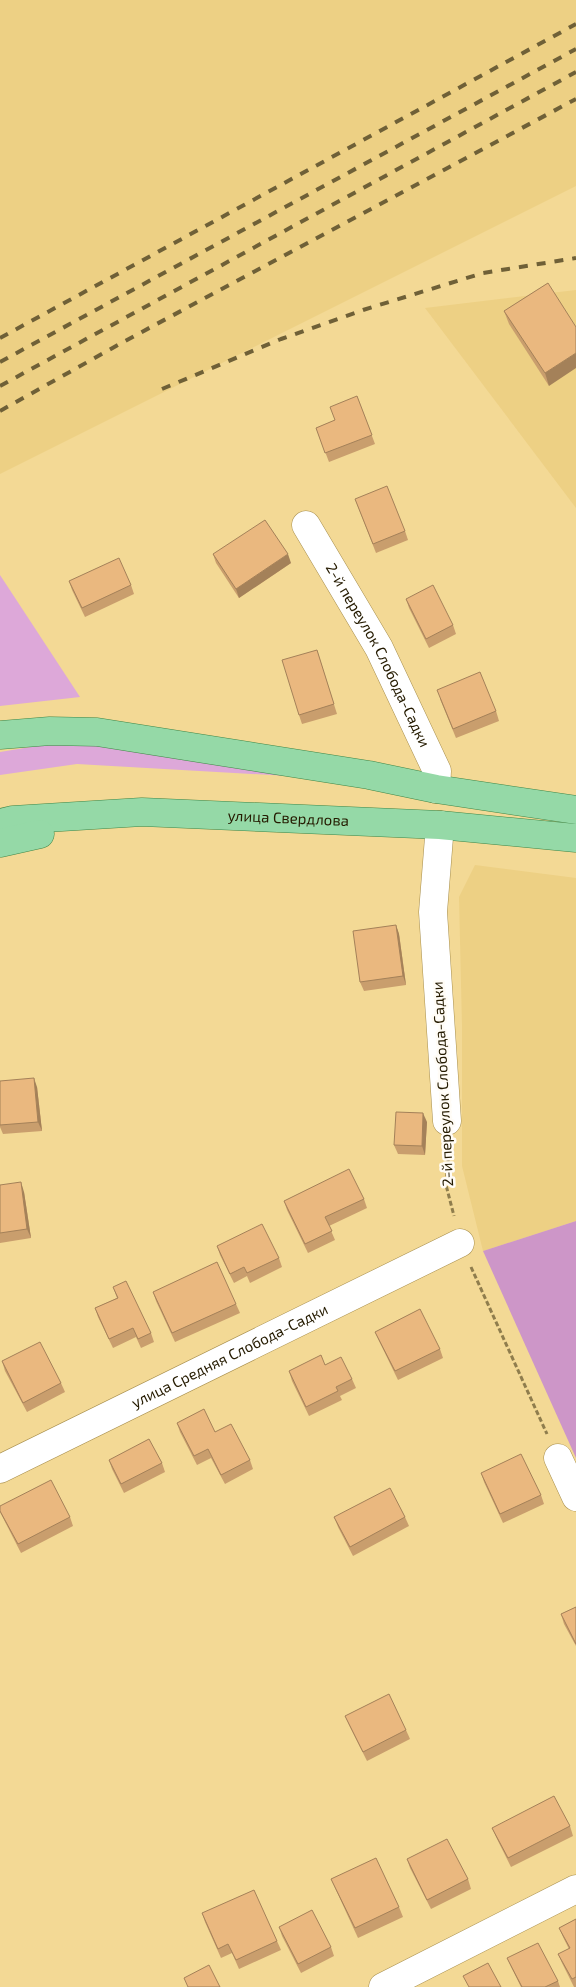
<svg xmlns="http://www.w3.org/2000/svg" width="576" height="1987" font-family="'Exo 2',sans-serif">
<style>
.built{fill:#edd084}
.green{fill:#dda8d9}
.forest{fill:#cd96c8}
.lines{fill:none;stroke-linecap:round;stroke-linejoin:round}
.minor-casing{stroke:#a88f4d;stroke-width:29}
.primary-casing{stroke:#408647;stroke-width:29}
.path{stroke:#8f7d4d;stroke-width:3;stroke-dasharray:5 2.5;stroke-linecap:butt}
.minor{stroke:#fff;stroke-width:28}
.primary{stroke:#95d9a7;stroke-width:28}
.rail{stroke:#6f6037;stroke-width:4;stroke-dasharray:9 9;stroke-linecap:butt}
.wall{fill:#c99e6d}
.shaded-wall{fill:#a48159}
.building{fill:#eab87f;stroke:#a48159}
.labels{text-anchor:middle;stroke-width:5;stroke-linejoin:round;paint-order:stroke}
.street-label{font-size:15px;fill:#251b01;stroke:#fffcf6}
</style>
<rect width="100%" height="100%" fill="#f3d995"/>
<!-- built -->
<g class="built">
<polygon points="0,0 576,0 576,186 0,474"/>
<polygon points="576,290 576,508 425,308"/>
<polygon points="475,865 576,878 576,1221 483,1251 462,1166 462,1026 459,897"/>
</g>
<!-- green -->
<g class="green">
<polygon points="0,575 80,697 0,706"/>
<polygon points="67,741 376,781 77,764 0,775 0,752"/>
</g>
<!-- forest -->
<polygon class="forest" points="576,1221 576,1458 483,1251"/>
<g class="lines">
<defs>
<g id="minor">
<path id="s1" d="M306,525L379,648L437,771L436,789"/>
<polyline points="440,825 433,912 447,1121"/>
<polyline points="558,1458 576,1497"/>
<path id="s2" d="M0,1469L460,1243"/>
<polyline points="383,1987 576,1889"/>
</g>
<g id="primary">
<polyline points="0,735 50,731 97,732 369,775 436,789 576,810"/>
<path id="s3" d="M0,823L13,820L142,812L440,825L576,838"/>
<polyline points="0,843 40,834"/>
</g>
</defs>
<!-- minor casing -->
<use href="#minor" class="minor-casing"/>
<!-- primary casing -->
<use href="#primary" class="primary-casing"/>
<!-- path -->
<g class="path">
<polyline points="449,1149 446,1185 454,1216"/>
<polyline points="471,1267 547,1434"/>
</g>
<!-- minor -->
<use href="#minor" class="minor"/>
<!-- primary -->
<use href="#primary" class="primary"/>
<!-- rail -->
<g class="rail">
<polyline points="0,338 576,24"/>
<polyline points="0,362 576,49"/>
<polyline points="0,386 576,72"/>
<polyline points="162,389 281,339 363,310 483,273 576,258"/>
<polyline points="0,411 125,341 576,99"/>
</g>
</g>
<!-- wall -->
<g class="wall">
<polygon points="548,283 549,386 509,324 504,311"/>
<polygon points="357,396 375,444 329,462 316,428 335,420"/>
<polygon points="355,499 405,531 408,540 376,553"/>
<polygon points="213,554 291,563 239,598 216,563"/>
<polygon points="69,581 131,585 134,594 85,617 72,590"/>
<polygon points="406,599 453,625 456,634 429,648 409,608"/>
<polygon points="317,650 337,714 302,724 299,715"/>
<polygon points="440,699 496,711 499,721 456,738"/>
<polygon points="396,925 399,934 406,985 364,991 360,982"/>
<polygon points="0,1081 37,1087 42,1131 3,1134 0,1127"/>
<polygon points="427,1122 425,1155 398,1154 394,1145"/>
<polygon points="0,1185 24,1192 31,1238 0,1243"/>
<polygon points="364,1199 367,1208 329,1226 335,1240 308,1253 287,1210 284,1201"/>
<polygon points="217,1246 279,1258 282,1267 250,1283 247,1276 234,1283 220,1255"/>
<polygon points="113,1287 151,1333 154,1342 141,1348 136,1337 113,1348 98,1317 95,1308 117,1298"/>
<polygon points="153,1292 236,1304 240,1313 175,1342 156,1301"/>
<polygon points="375,1332 440,1349 443,1358 398,1380 379,1341"/>
<polygon points="2,1361 61,1383 65,1392 27,1412 5,1371"/>
<polygon points="325,1365 352,1379 356,1388 340,1396 342,1400 309,1416 292,1381 289,1371"/>
<polygon points="177,1423 215,1432 250,1460 253,1469 225,1484 211,1458 197,1465 180,1432"/>
<polygon points="109,1460 162,1463 165,1472 124,1493 112,1469"/>
<polygon points="481,1473 541,1495 544,1504 503,1523 484,1482"/>
<polygon points="0,1506 70,1517 73,1526 21,1553 2,1516 0,1512"/>
<polygon points="334,1517 405,1517 409,1526 353,1556 338,1527"/>
<polygon points="576,1607 576,1646 564,1624 561,1614"/>
<polygon points="345,1716 406,1730 410,1739 367,1761 349,1725"/>
<polygon points="570,1826 573,1836 511,1867 496,1837 492,1828"/>
<polygon points="407,1859 468,1879 471,1889 431,1909 410,1868"/>
<polygon points="331,1879 399,1907 403,1917 358,1938 335,1888"/>
<polygon points="202,1913 277,1941 281,1950 239,1969 232,1953 221,1958 205,1922"/>
<polygon points="576,1919 576,1987 574,1987 562,1963 558,1954 569,1949 563,1937 559,1928"/>
<polygon points="279,1927 331,1947 334,1956 301,1973 282,1936"/>
<polygon points="507,1958 558,1981 560,1987 521,1987 511,1967"/>
</g>
<!-- shaded-wall -->
<g class="shaded-wall">
<polygon points="576,353 576,368 549,386 545,373"/>
<polygon points="288,554 291,563 239,598 236,589"/>
<polygon points="396,925 399,934 406,985 403,976"/>
<polygon points="34,1078 37,1087 42,1131 38,1122"/>
<polygon points="423,1113 427,1122 425,1155 422,1146"/>
<polygon points="21,1182 24,1192 31,1238 27,1229"/>
</g>
<!-- building -->
<g class="building">
<polygon points="548,283 576,327 576,353 545,373 504,311"/>
<polygon points="357,396 372,435 325,453 316,428 335,420 330,407"/>
<polygon points="387,486 405,531 373,544 355,499"/>
<polygon points="265,520 288,554 236,589 213,554"/>
<polygon points="119,558 131,585 82,608 69,581"/>
<polygon points="433,585 453,625 426,639 406,599"/>
<polygon points="317,650 334,704 299,715 282,660"/>
<polygon points="480,672 496,711 453,729 437,690"/>
<polygon points="396,925 403,976 360,982 353,931"/>
<polygon points="34,1078 38,1122 0,1125 0,1081"/>
<polygon points="396,1112 423,1113 422,1146 394,1145"/>
<polygon points="349,1169 364,1199 325,1217 332,1231 305,1244 284,1201"/>
<polygon points="21,1182 27,1229 0,1233 0,1185"/>
<polygon points="262,1224 279,1258 247,1273 244,1267 230,1274 217,1246"/>
<polygon points="217,1262 236,1304 172,1333 153,1292"/>
<polygon points="126,1281 151,1333 138,1339 133,1328 109,1339 95,1308 118,1298 113,1287"/>
<polygon points="420,1309 440,1349 395,1371 375,1332"/>
<polygon points="40,1342 61,1383 23,1403 2,1361"/>
<polygon points="321,1355 325,1365 341,1357 352,1379 336,1387 338,1391 306,1407 289,1371"/>
<polygon points="204,1409 215,1432 231,1424 250,1460 221,1475 208,1449 194,1456 177,1423"/>
<polygon points="149,1439 162,1463 121,1484 109,1460"/>
<polygon points="521,1454 541,1495 500,1514 481,1473"/>
<polygon points="51,1480 70,1517 18,1544 0,1511 0,1506"/>
<polygon points="390,1488 405,1517 350,1547 334,1517"/>
<polygon points="576,1607 576,1644 561,1614"/>
<polygon points="389,1694 406,1730 363,1752 345,1716"/>
<polygon points="554,1796 570,1826 508,1858 492,1828"/>
<polygon points="447,1839 468,1879 427,1900 407,1859"/>
<polygon points="376,1858 399,1907 355,1928 331,1879"/>
<polygon points="254,1890 277,1941 236,1960 228,1944 218,1949 202,1913"/>
<polygon points="312,1910 331,1947 298,1964 279,1927"/>
<polygon points="576,1919 576,1977 572,1979 558,1954 570,1948 559,1928"/>
<polygon points="538,1943 558,1981 545,1987 522,1987 507,1958"/>
<polygon points="488,1963 501,1987 469,1987 463,1976"/>
<polygon points="209,1965 220,1987 188,1987 184,1978"/>
</g>
<g class="labels">
<!-- street labels -->
<g class="street-label">
<text dy="5" stroke="none"><textPath href="#s1" startOffset="149">2-й переулок Слобода-Садки</textPath></text>
<text dy="5" stroke="none"><textPath href="#s3" startOffset="289">улица Свердлова</textPath></text>
<text transform="translate(443 1084) rotate(-93)" y="5">2-й переулок Слобода-Садки</text>
<text dy="5" stroke="none"><textPath href="#s2" startOffset="256">улица Средняя Слобода-Садки</textPath></text>
</g>
</g>
</svg>
